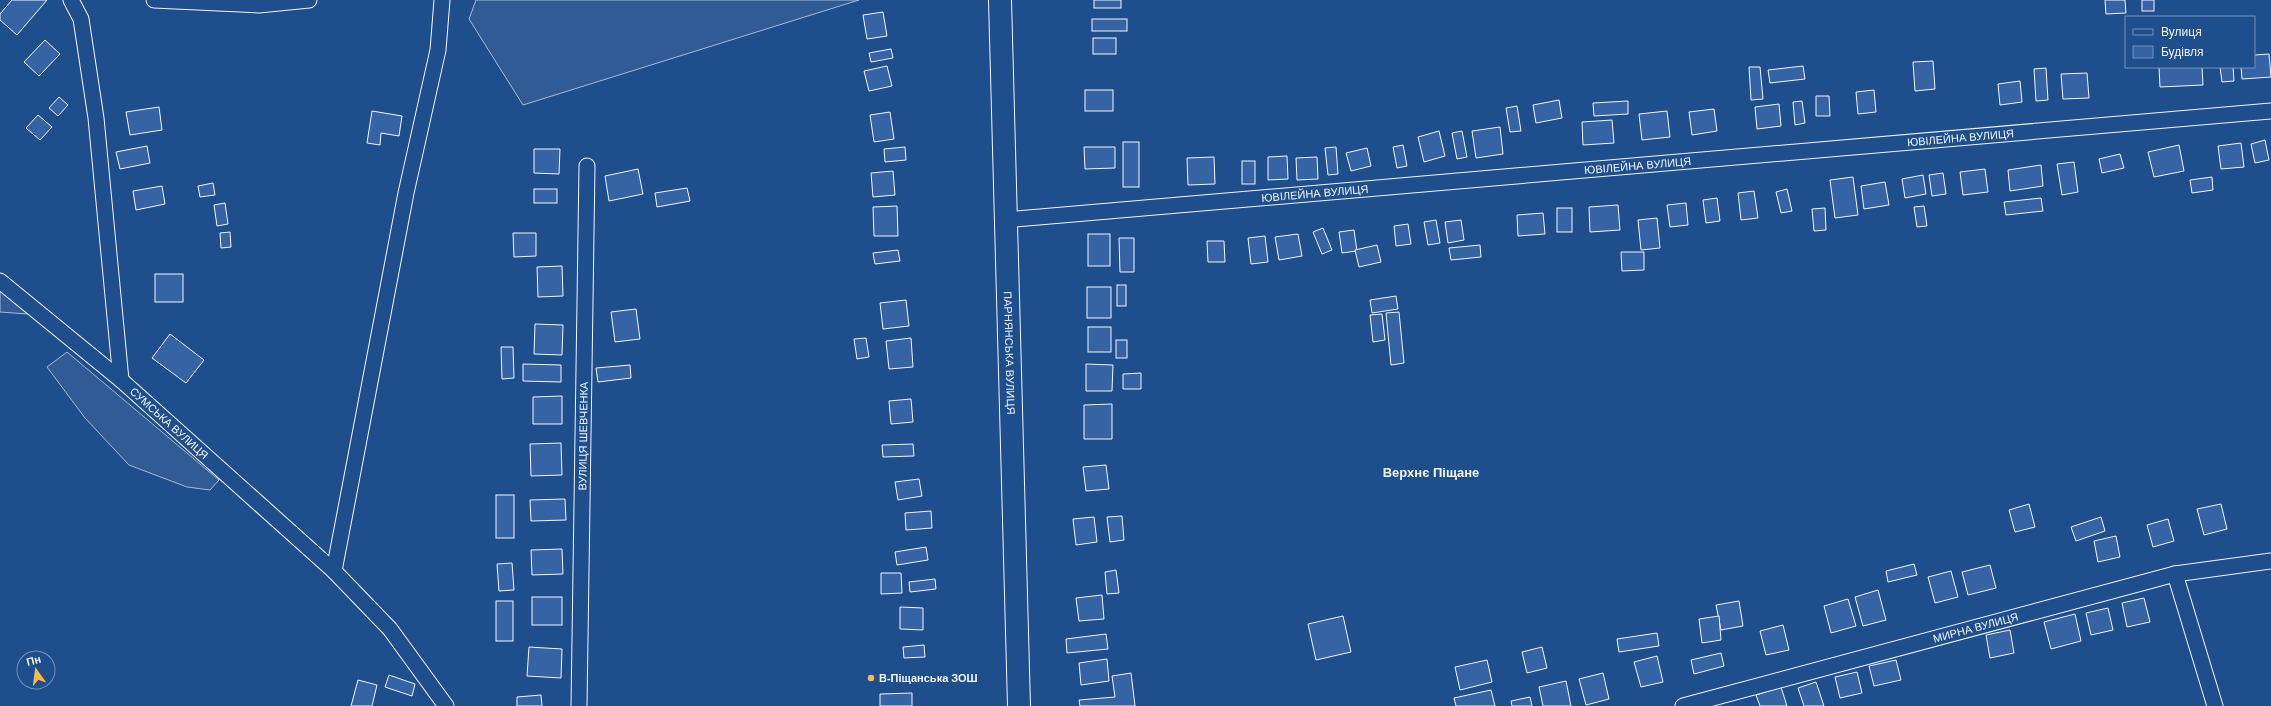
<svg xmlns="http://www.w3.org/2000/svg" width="2271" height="706" font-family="Arial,sans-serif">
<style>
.built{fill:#305b95;stroke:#a8bbd7}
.building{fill:#3563a3;stroke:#f2f6ff}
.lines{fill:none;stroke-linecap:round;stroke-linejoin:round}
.street-casing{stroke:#f2f6ff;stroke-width:17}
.primary-casing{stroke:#f2f6ff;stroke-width:24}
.street{stroke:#1f4e8c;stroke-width:15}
.primary{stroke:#1f4e8c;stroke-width:22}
.poi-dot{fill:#ffb74d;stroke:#1f4e8c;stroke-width:1.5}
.labels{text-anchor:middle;stroke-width:3;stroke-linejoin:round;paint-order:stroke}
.street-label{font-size:11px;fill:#f2f6ff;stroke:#1f4e8c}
.poi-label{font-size:11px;font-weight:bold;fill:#f2f6ff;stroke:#1f4e8c;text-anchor:start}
.quarter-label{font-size:13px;font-weight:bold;fill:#f2f6ff;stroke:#1f4e8c}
</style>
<rect width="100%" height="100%" fill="#1f4e8c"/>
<!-- built -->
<g class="built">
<polygon points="476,0 859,0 523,105 469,19"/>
<polygon points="0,281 42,315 0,312"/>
<polygon points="67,352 219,480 210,490 187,487 129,465 85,418 47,367"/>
</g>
<!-- building -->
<g class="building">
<polygon points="12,0 47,0 17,35 0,20 0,14"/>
<rect x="1094" y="0" width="27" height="8"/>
<polygon points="2105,0 2125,0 2126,13 2106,14"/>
<rect x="2142" y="0" width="12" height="11"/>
<polygon points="883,12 887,36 867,39 863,15"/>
<rect x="1092" y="19" width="35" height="12"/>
<rect x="1093" y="38" width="23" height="16"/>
<polygon points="45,40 60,54 39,76 24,62"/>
<polygon points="891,49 893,58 871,62 869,53"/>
<polygon points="2269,54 2271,77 2242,79 2241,67 2254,67 2254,55"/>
<polygon points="1933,61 1935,89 1915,91 1913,62"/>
<polygon points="887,66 892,86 869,91 864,71"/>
<polygon points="1803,66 1805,79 1770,83 1768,70"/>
<polygon points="1749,67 1760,67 1763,99 1751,100"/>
<polygon points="2159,67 2202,67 2203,85 2160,87"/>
<polygon points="2220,67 2233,67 2234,81 2222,82"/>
<polygon points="2046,68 2048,100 2036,101 2034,69"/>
<polygon points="2087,73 2089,98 2063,99 2061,74"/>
<polygon points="2020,81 2022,102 2000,105 1998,84"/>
<rect x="1085" y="90" width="28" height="21"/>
<polygon points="1874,90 1876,112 1858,114 1856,92"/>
<polygon points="1816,96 1829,96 1830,116 1816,116"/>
<polygon points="59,97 68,105 58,116 49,108"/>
<polygon points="1559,100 1562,118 1536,123 1533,105"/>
<polygon points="1628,101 1628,114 1594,116 1593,103"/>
<polygon points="1802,101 1805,123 1795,125 1793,102"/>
<polygon points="1779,104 1781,126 1757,129 1755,107"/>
<polygon points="1517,106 1521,131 1510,132 1506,108"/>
<polygon points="159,107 162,130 130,135 126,112"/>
<polygon points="1714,109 1717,131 1692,135 1689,112"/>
<polygon points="372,111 402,116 399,136 381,133 380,145 367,143"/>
<polygon points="1667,111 1670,137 1642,140 1639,114"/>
<polygon points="890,112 894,139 874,142 870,115"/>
<polygon points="38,115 52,127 40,140 26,128"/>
<polygon points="1612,120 1614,143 1583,145 1582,122"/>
<polygon points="1500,127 1503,154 1476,158 1472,131"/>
<polygon points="1439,131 1445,156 1424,162 1418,137"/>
<polygon points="1462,131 1467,157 1457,159 1452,133"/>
<polygon points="2265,140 2269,160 2255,163 2251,144"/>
<rect x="1123" y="142" width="16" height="45"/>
<polygon points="2241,143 2244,167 2221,169 2218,146"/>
<polygon points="1403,145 1407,166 1397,168 1393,147"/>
<polygon points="2179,145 2184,171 2154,177 2148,152"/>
<polygon points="147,146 150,163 120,169 116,152"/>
<polygon points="905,147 906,160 885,162 884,149"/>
<polygon points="1084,147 1115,147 1115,168 1085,169"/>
<polygon points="1336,147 1338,174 1328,175 1325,148"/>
<polygon points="1367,148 1371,166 1351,171 1346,153"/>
<polygon points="534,149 560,149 559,174 534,173"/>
<polygon points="2120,154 2124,168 2102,173 2099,159"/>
<polygon points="1287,156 1288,179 1268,180 1268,157"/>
<polygon points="1214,157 1215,184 1188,185 1187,158"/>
<polygon points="1317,157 1318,179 1297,180 1296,158"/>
<rect x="1242" y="161" width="13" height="23"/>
<polygon points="2074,162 2078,192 2062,195 2057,164"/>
<polygon points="2041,165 2043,186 2010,191 2008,170"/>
<polygon points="638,169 643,194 609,201 605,176"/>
<polygon points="1985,169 1988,192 1963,195 1960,172"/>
<polygon points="893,171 895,195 873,197 871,173"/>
<polygon points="1943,173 1946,194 1932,196 1929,175"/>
<polygon points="1923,175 1926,194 1905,198 1902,179"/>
<polygon points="1853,177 1858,215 1835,218 1830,180"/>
<polygon points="2212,177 2213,190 2192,193 2190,180"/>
<polygon points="1885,182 1889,205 1864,209 1861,186"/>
<polygon points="213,183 215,195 200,197 198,186"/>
<polygon points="162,186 165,204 136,210 133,191"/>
<polygon points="687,188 690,201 657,207 655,193"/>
<rect x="534" y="189" width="23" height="14"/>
<polygon points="1787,189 1792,211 1781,213 1776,192"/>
<polygon points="1754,191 1758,218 1741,220 1738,193"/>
<polygon points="1717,198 1720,221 1706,223 1703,200"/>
<polygon points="2041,198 2043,211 2006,215 2004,202"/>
<polygon points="225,203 228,224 217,226 214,205"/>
<polygon points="1686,203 1688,225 1670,227 1667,205"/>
<polygon points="1618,205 1620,230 1590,232 1589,207"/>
<polygon points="897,206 898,236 874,236 873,207"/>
<polygon points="1924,206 1927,226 1917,227 1914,207"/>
<rect x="1557" y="208" width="15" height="24"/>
<polygon points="1825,208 1826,230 1814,231 1812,209"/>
<polygon points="1543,213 1545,234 1518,236 1517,215"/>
<polygon points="1657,218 1660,248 1641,250 1638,220"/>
<polygon points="1436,220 1440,243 1428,245 1424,222"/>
<polygon points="1461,220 1464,240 1448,243 1445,222"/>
<polygon points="1408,224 1411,244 1396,246 1394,226"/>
<polygon points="1323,228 1332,250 1322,254 1313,232"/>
<polygon points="1354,230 1357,251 1342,253 1339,232"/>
<polygon points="230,232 231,247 221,248 220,233"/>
<polygon points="513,233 536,233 536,256 514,257"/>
<rect x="1088" y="234" width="22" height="32"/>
<polygon points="1298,234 1302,256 1279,260 1275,237"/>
<polygon points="1265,236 1268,262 1251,264 1248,238"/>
<polygon points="1119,238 1134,238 1134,272 1120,272"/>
<polygon points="1207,241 1224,241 1225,262 1208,262"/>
<polygon points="1377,245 1381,262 1359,267 1355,250"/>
<polygon points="1480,245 1481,257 1451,260 1449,248"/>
<polygon points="898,250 900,261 875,264 873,253"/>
<polygon points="1621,252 1644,252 1644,270 1622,271"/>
<polygon points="562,266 563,296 538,297 537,267"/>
<rect x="155" y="274" width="28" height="28"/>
<rect x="1117" y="285" width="9" height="21"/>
<rect x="1087" y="287" width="24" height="31"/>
<polygon points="1396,296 1398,309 1372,313 1370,300"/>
<polygon points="906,300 909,326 883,329 880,303"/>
<polygon points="636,309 640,339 615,342 611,312"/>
<polygon points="1399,312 1404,363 1391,365 1386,313"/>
<polygon points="1382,314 1385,340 1373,342 1370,315"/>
<polygon points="535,324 563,325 562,355 534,354"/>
<rect x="1088" y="327" width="23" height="25"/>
<polygon points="170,334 204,360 186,383 152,358"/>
<polygon points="866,338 869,357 857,359 854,339"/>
<polygon points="911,338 913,367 889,369 886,341"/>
<rect x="1116" y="340" width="11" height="18"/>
<polygon points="501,347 513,347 514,378 502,379"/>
<polygon points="523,364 561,365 561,382 523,381"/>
<polygon points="1086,364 1113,365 1112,391 1086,391"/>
<polygon points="630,365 631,378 598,382 596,368"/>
<polygon points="1141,373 1141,389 1123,389 1123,374"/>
<polygon points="562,396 562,424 533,424 533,397"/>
<polygon points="911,399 913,422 891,424 889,401"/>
<polygon points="1112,404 1112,439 1084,439 1084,405"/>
<polygon points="561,443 562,475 531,476 530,444"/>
<polygon points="913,444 914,456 883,457 882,445"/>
<polygon points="1106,465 1109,489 1086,491 1083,467"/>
<polygon points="919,479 922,496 898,500 895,482"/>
<rect x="496" y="495" width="18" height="43"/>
<polygon points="565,499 566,520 531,521 530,500"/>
<polygon points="2029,504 2035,527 2015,532 2009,510"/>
<polygon points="2221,504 2227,529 2204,535 2197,509"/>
<polygon points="931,511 932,528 906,530 905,513"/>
<polygon points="1122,516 1124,540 1110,542 1107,517"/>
<polygon points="1094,517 1097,542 1076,545 1073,519"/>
<polygon points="2101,517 2105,531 2076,541 2071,527"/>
<polygon points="2168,519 2174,541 2153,547 2147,525"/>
<polygon points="2116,536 2120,557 2098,562 2094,541"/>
<polygon points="926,547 928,560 897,565 895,552"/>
<polygon points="562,549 563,574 532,575 531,550"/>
<polygon points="512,563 514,590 499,591 497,564"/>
<polygon points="1914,564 1917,575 1888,582 1886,571"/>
<polygon points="1990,565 1996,588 1968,595 1962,572"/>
<polygon points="1116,570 1119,593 1107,594 1105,572"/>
<polygon points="1951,571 1958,597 1935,603 1928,577"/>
<polygon points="881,573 901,573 902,593 881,594"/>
<polygon points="935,579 936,589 910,592 909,582"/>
<polygon points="1878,590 1886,620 1863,626 1855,597"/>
<polygon points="1102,595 1104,619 1079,621 1076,598"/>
<rect x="532" y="597" width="30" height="28"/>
<polygon points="2144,598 2150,622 2127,627 2122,603"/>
<polygon points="1848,599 1856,626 1831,633 1824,606"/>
<rect x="496" y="601" width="17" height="40"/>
<polygon points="1739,601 1743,626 1721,630 1716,605"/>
<polygon points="900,607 923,608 923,630 900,629"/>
<polygon points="2108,608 2113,630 2091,635 2086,613"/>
<polygon points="2075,614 2081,641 2051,649 2044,622"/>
<polygon points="1343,616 1351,652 1316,660 1308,624"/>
<polygon points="1719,616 1721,640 1702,643 1699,619"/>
<polygon points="1783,625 1789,650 1766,655 1760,631"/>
<polygon points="2010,630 2014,653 1990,658 1986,635"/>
<polygon points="1657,633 1659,646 1619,652 1617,639"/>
<polygon points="1106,634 1108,649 1067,653 1066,639"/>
<polygon points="924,645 925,657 904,658 903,647"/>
<polygon points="529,647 562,649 561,678 527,676"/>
<polygon points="1542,647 1547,668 1527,673 1522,652"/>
<polygon points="1721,653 1724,666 1694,674 1691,660"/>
<polygon points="1657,656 1663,682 1641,687 1634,662"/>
<polygon points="1107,659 1109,681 1081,685 1079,663"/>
<polygon points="1487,660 1492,682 1460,690 1455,667"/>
<polygon points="1896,660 1901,680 1874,686 1869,666"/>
<polygon points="1857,672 1862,693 1840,698 1835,677"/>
<polygon points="1131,673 1135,706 1080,706 1079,700 1115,697 1112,676"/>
<polygon points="1603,673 1609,699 1586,705 1579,679"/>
<polygon points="389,675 415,684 412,696 385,687"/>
<polygon points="358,680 377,685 372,706 351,706"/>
<polygon points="1566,681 1571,706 1543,706 1539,687"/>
<polygon points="1816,682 1824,706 1804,706 1798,688"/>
<polygon points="1781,687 1787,706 1760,706 1756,695"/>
<polygon points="1491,690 1495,706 1456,706 1454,698"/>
<polygon points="912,693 912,706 880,706 880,694"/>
<polygon points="541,695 542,706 517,706 517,697"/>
<polygon points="1530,697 1532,706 1512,706 1511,701"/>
</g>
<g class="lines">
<defs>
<g id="street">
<polyline points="71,0 81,19 96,118 121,380"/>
<polyline points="154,0 259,5 309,0"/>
<path id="s1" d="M1005,220L2271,111"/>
<path id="s2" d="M0,281L121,380L334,571L390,629L446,706"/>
<polyline points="334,571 406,193 438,50 442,0"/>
<polyline points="2175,574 2215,706"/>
<path id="s3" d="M579,706L587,166"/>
<path id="s4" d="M1683,706L2175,574L2271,561"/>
</g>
<g id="primary">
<path id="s5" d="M1000,0L1019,706"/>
</g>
</defs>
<!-- street casing -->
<use href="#street" class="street-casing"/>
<!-- primary casing -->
<use href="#primary" class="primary-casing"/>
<!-- street -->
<use href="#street" class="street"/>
<!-- primary -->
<use href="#primary" class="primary"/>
</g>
<!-- markers -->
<circle class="poi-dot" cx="871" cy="678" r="4"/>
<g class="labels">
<!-- street labels -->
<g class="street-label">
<text dy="4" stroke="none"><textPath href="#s1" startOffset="959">ЮВІЛЕЙНА ВУЛИЦЯ</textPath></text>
<text dy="4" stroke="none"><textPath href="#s1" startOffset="635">ЮВІЛЕЙНА ВУЛИЦЯ</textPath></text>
<text dy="4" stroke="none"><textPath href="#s1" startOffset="311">ЮВІЛЕЙНА ВУЛИЦЯ</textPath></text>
<text dy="4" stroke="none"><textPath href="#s5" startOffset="353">ПАРНЯНСЬКА ВУЛИЦЯ</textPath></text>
<text dy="4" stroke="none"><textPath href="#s2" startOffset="221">СУМСЬКА ВУЛИЦЯ</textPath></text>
<text dy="4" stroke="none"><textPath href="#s3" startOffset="270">ВУЛИЦЯ ШЕВЧЕНКА</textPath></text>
<text dy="4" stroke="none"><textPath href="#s4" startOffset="303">МИРНА ВУЛИЦЯ</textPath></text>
</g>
<!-- poi labels -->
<g class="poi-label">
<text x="879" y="682">В-Піщанська ЗОШ</text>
</g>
<!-- quarter labels -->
<g class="quarter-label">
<text x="1431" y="477">Верхнє Піщане</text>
</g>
</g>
<!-- legend -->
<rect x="2125" y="16" width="130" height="52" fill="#1f4e8c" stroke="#7391ba"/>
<rect x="2133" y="29" width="20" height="6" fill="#1f4e8c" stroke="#7391ba"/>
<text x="2161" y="36" font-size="12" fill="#f2f6ff">Вулиця</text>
<rect x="2133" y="46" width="20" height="12" fill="#3563a3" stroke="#7391ba"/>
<text x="2161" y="56" font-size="12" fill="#f2f6ff">Будівля</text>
<!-- north arrow -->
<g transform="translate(36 670) rotate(346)"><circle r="19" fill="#1f4e8c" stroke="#7391ba"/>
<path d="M0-3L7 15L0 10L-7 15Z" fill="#ffb74d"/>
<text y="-6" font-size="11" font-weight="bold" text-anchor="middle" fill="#f2f6ff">Пн</text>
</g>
</svg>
